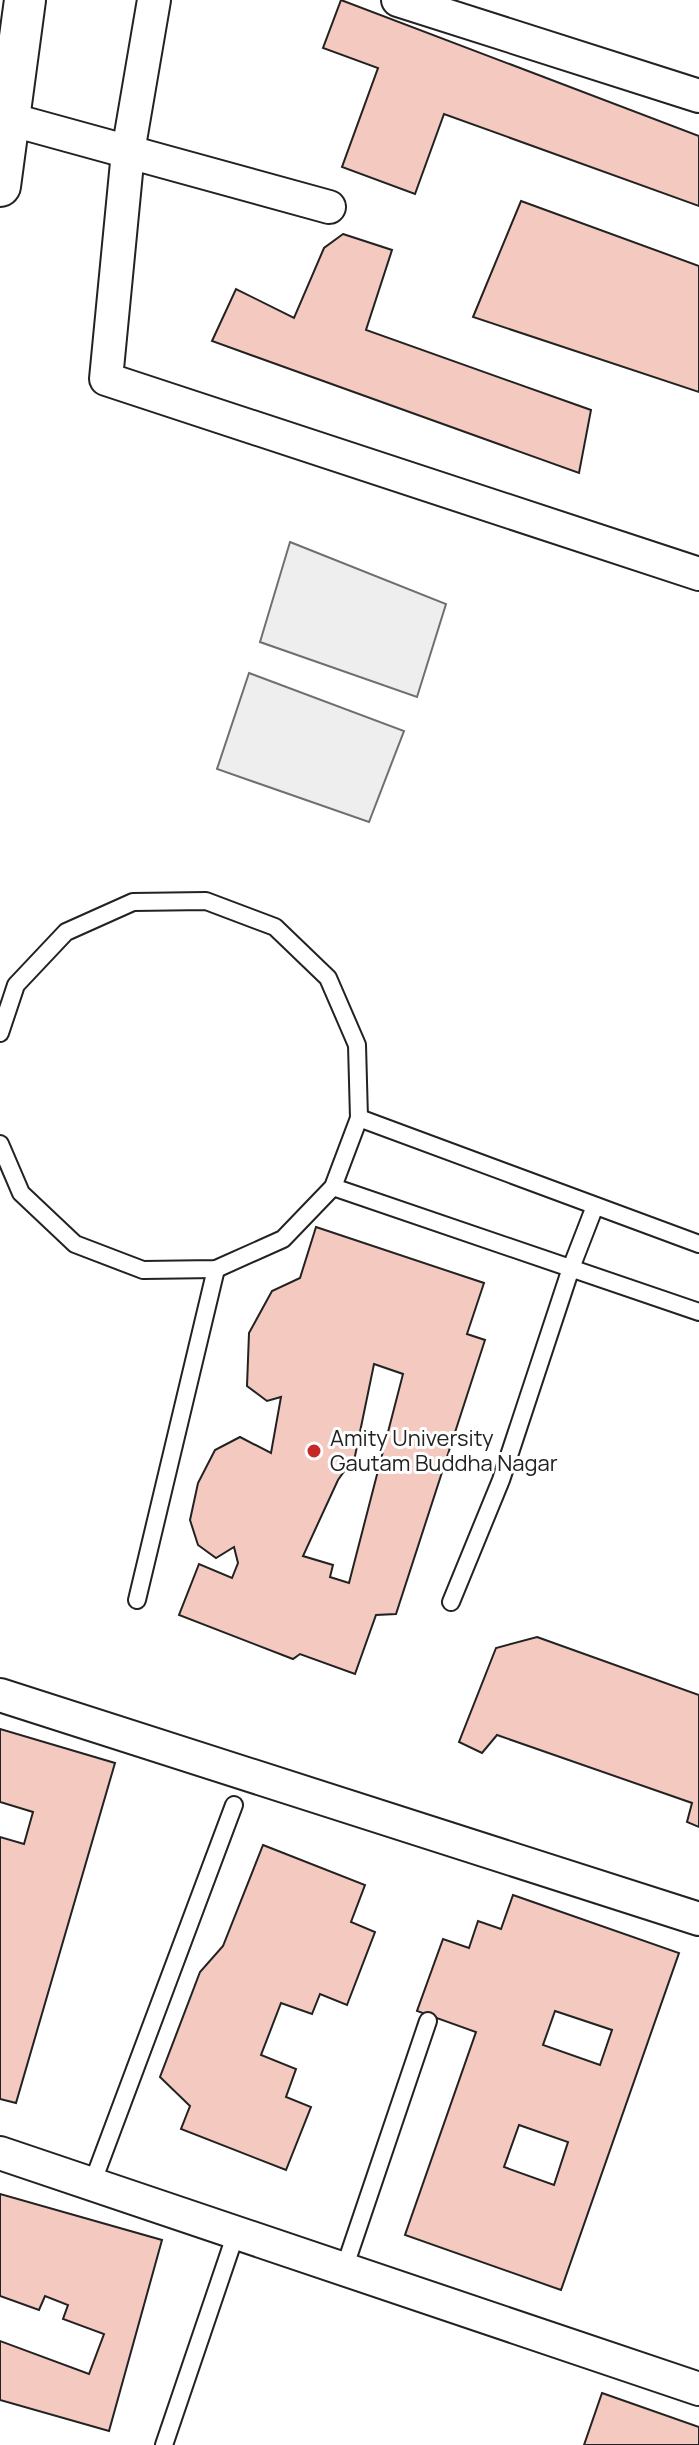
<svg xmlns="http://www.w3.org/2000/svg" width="699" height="2445" font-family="Manrope,sans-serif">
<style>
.green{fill:#eee;stroke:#6f6f6f;stroke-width:2}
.building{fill:#f3c9c0;stroke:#222;stroke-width:2;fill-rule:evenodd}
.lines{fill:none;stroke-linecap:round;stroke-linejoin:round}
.service-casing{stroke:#222;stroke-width:20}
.minor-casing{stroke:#222;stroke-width:36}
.tertiary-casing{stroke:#222;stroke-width:44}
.service{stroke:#fff;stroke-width:16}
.minor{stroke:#fff;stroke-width:32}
.tertiary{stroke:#fff;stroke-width:40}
.poi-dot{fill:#c62828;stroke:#fff;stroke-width:3}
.labels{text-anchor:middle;stroke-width:6;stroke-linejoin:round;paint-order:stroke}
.poi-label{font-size:22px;fill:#222;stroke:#fff;text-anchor:start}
</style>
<rect width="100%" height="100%" fill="#fff"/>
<!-- green -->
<g class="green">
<polygon points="290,542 446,604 417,697 260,642"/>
<polygon points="249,673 404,731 369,822 217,769"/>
</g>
<!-- building -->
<g class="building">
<polygon points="341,0 699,136 699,206 444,114 415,194 342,167 378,68 323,48"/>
<polygon points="521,201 699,266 699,392 473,317"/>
<polygon points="343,234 392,250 366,330 591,410 579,473 212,341 236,289 294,318 324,248"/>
<path d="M316,1227L484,1283L467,1334L485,1340L396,1614L376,1615L355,1674L300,1654L293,1659L179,1615L199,1564L232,1578L238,1563L234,1547L216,1558L198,1545L190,1520L198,1483L215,1450L240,1437L271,1453L281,1397L267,1401L247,1386L249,1333L272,1291L300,1278ZM374,1364L403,1374L349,1583L330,1577L333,1565L303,1556L338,1480L355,1456Z"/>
<polygon points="537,1637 699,1695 699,1827 687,1822 692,1803 497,1735 482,1753 459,1742 496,1648"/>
<polygon points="0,1729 115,1763 16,2103 0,2099 0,1837 24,1844 33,1812 0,1802"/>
<polygon points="263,1845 365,1885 351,1922 375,1932 347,2005 320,1994 312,2014 281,2003 261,2055 296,2069 286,2097 311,2107 286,2170 181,2129 190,2106 160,2077 200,1972 223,1946"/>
<path d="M513,1895L679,1953L561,2290L405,2235L476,2032L417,2011L443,1939L469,1948L478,1921L501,1929ZM555,2011L612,2030L600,2065L543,2045ZM519,2125L568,2142L554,2185L504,2167Z"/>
<polygon points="0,2194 162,2240 109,2431 0,2400 0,2341 89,2374 104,2334 63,2319 68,2305 45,2296 39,2310 0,2296"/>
<polygon points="602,2393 699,2427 699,2445 584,2445"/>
</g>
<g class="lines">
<defs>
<g id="service">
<polyline points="0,1033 16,985 66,932 133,902 206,901 275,927 328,978 357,1045 359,1118 333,1187 283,1239 216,1269 143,1270 75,1244 21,1193 0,1144"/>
<polyline points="359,1118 699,1244"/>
<polyline points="333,1187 699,1312"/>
<polyline points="137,1600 216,1269"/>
<polyline points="451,1602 501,1480 571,1268 595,1206"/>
<polyline points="92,2184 234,1805"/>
<polyline points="344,2269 428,2021"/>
<polyline points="164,2445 236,2233"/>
</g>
<g id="minor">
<polyline points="154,0 128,152 106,379 699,574"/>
<polyline points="398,0 699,96"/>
<polyline points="9,119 329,207"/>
<polyline points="0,1695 699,1919"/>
<polyline points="0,2153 699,2389"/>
</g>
<polyline id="tertiary" points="0,186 25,0"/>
</defs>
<!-- service casing -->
<use href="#service" class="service-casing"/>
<!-- minor casing -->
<use href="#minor" class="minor-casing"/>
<!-- tertiary casing -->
<use href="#tertiary" class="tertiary-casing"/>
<!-- service -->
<use href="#service" class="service"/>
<!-- minor -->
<use href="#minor" class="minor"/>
<!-- tertiary -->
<use href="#tertiary" class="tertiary"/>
</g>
<!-- markers -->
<circle class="poi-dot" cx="314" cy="1451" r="8"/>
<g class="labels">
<!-- poi labels -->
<g class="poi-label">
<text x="330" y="1446">Amity University<tspan x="330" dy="25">Gautam Buddha Nagar</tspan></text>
</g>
</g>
</svg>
